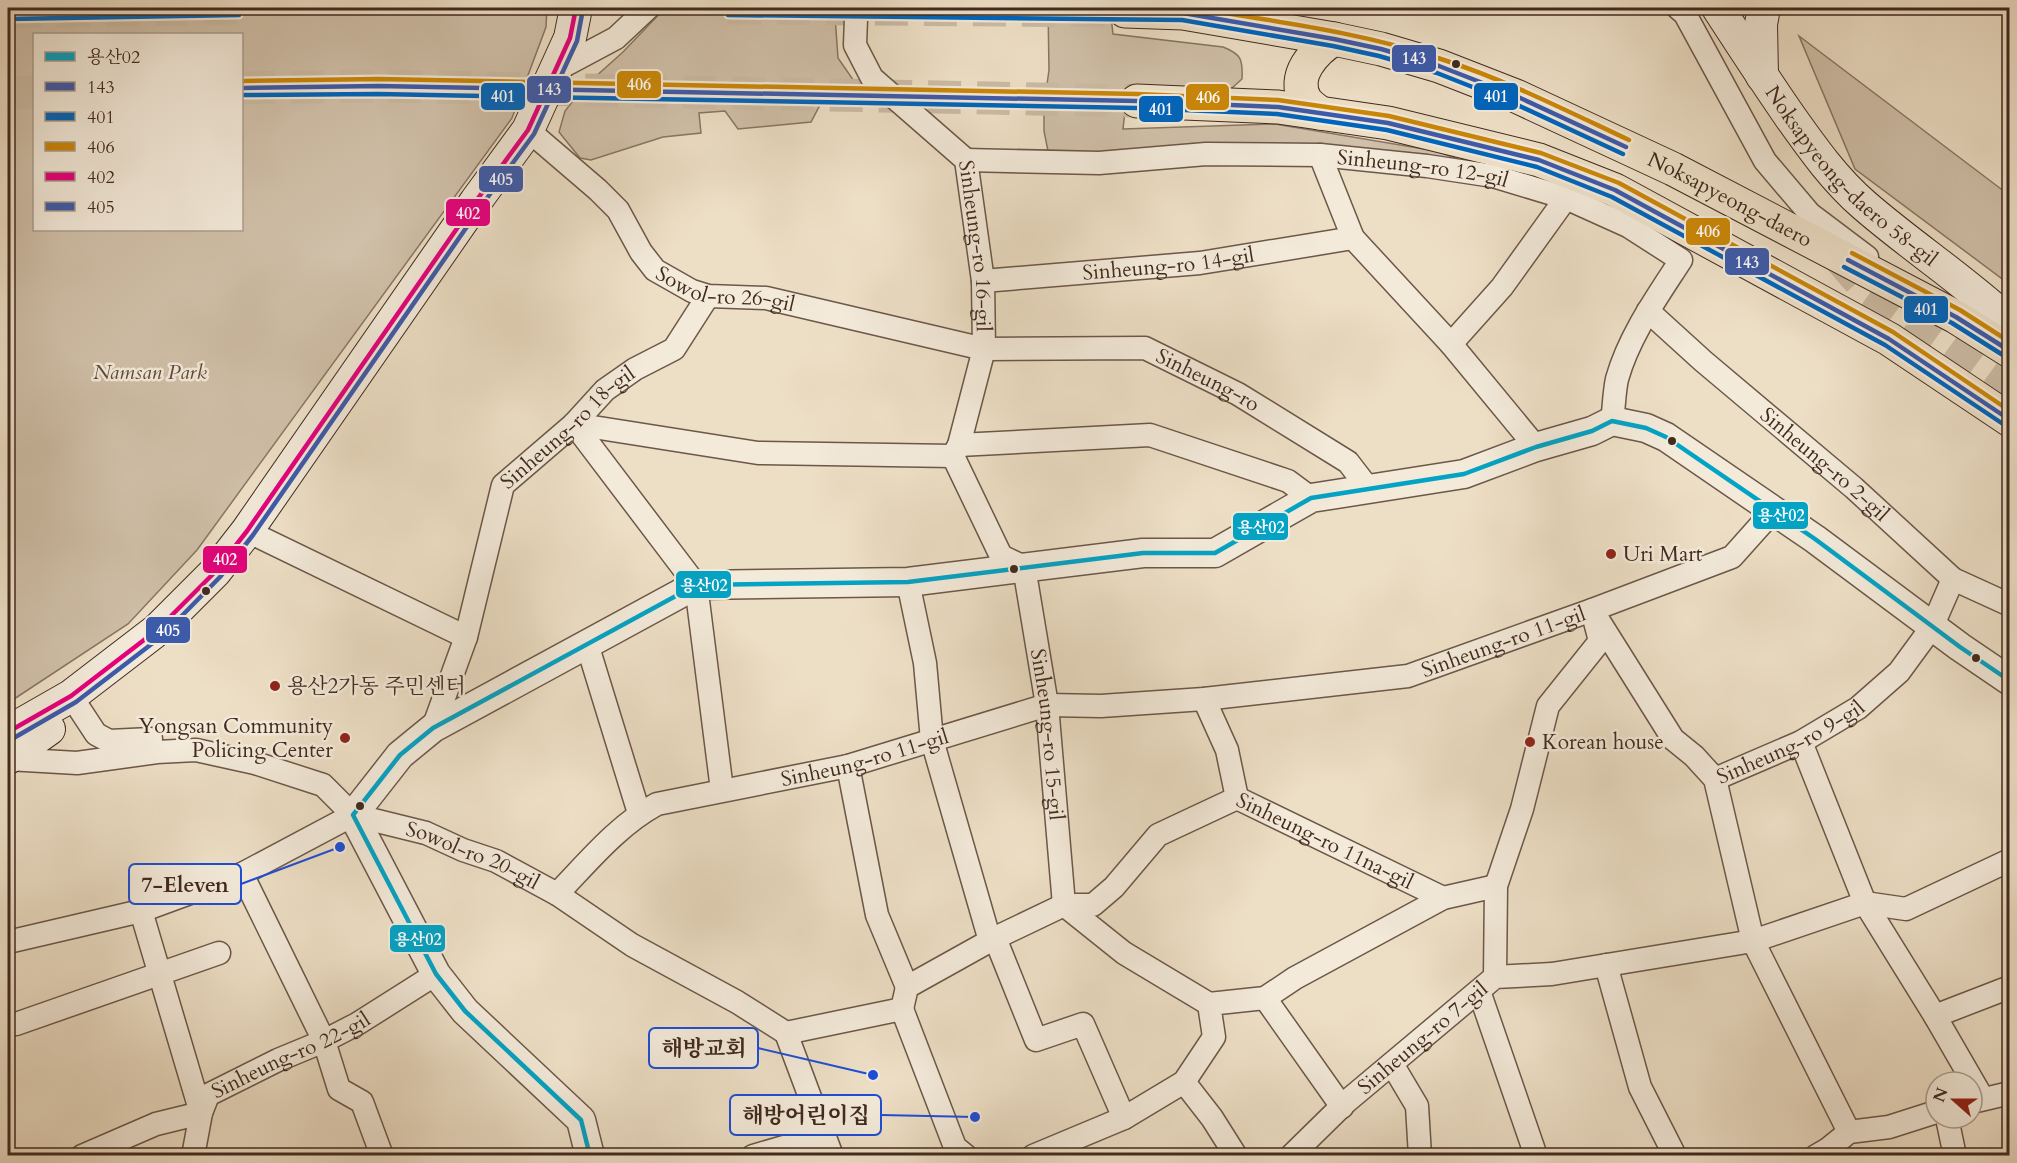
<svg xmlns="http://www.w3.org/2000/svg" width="2017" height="1163" font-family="Cardo,'Noto Serif KR',serif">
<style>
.green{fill:#d0c0a9;stroke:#887564;stroke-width:1.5;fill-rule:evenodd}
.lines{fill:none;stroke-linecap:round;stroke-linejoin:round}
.secondary-tunnel{stroke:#cbbba4;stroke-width:32;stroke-dasharray:32 16;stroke-linecap:butt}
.primary-tunnel{stroke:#cbbba4;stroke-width:33;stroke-dasharray:33 16;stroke-linecap:butt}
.minor-casing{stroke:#6c5748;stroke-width:25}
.tertiary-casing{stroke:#6c5748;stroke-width:31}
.secondary-casing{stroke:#412a1e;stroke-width:34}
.primary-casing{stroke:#412a1e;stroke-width:35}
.minor{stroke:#f3eada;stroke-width:22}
.tertiary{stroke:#f3eada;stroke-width:28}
.secondary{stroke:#f3eada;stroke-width:32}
.primary{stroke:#eddfc6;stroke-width:33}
.bus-1-casing{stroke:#f3eada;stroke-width:9}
.bus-2-casing{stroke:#f3eada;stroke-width:9}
.bus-3-casing{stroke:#f3eada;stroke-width:9}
.bus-4-casing{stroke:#f3eada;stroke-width:9}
.bus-5-casing{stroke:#f3eada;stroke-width:9}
.bus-6-casing{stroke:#f3eada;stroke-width:9}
.bus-1{stroke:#03a3c5;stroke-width:4.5}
.bus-2{stroke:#3d5bab;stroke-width:4.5}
.bus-3{stroke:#0065bd;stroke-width:4.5}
.bus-4{stroke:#ca8708;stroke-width:4.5}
.bus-5{stroke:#e5007d;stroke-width:4.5}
.bus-6{stroke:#3d5bab;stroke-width:4.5}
.bus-dot{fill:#412a1e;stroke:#f3eada;stroke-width:2}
.poi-dot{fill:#8f2418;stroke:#f3eada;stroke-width:2}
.labels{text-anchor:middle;stroke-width:5;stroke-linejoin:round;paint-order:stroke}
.street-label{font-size:21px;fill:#412a1e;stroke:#f3eada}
.park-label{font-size:21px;font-style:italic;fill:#5e483a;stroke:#f3eada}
.poi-label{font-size:21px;fill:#412a1e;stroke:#f3eada;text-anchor:start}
.leader{fill:none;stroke:#1d4ed8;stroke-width:2}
.callout-dot{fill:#1d4ed8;stroke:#f3eada;stroke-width:2}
.callout{fill:#f3eada;stroke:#1d4ed8;stroke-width:2}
.callout-label{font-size:22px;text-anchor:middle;font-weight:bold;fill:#412a1e}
.line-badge{stroke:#f3eada;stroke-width:2}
.badge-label{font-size:16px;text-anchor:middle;font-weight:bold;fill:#fff}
</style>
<rect width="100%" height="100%" fill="#eddfc6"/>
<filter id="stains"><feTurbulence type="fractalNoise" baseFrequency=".00333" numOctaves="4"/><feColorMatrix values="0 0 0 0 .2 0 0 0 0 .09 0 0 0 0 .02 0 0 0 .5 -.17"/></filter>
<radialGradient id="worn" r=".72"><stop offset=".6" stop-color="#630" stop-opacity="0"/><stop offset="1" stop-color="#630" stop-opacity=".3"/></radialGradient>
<!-- green -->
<g class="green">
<path d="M8,8H547L546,27L512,118L197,550L128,624L8,703ZM242,34V230H34V34Z"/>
<polygon points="665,8 840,8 835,16 838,58 865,97 820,105 811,122 738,129 725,111 699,113 701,133 663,137 591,160 580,158 559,132 565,111 584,87 623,52"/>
<path d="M1048,8H1110L1113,34L1223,47C1241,54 1243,59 1242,79L1232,88L1216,91L1128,85L1123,129L1275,124L1436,151L1455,158L1450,160L1048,151L1044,131V106L1049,70Z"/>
<polygon points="1799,36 2009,195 2009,284 1855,169"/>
</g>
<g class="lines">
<!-- secondary-tunnel -->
<polyline class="secondary-tunnel" points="1838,257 1863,286 2010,393"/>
<!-- primary-tunnel -->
<g class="primary-tunnel">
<polyline points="728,8 1125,11"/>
<polyline points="8,12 239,8"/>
<polyline points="242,88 378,86 1137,101"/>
<polyline points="8,93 34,92"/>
</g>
<defs>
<g id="minor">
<path id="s1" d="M859,8L856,18L855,45L872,78L966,160L983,281L984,349L959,445L953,456L1001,556L1024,567L1047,705L1064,905L1124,953L1209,1004"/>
<polyline points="1678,8 1685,14 1765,161 1810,214 1867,257"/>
<polyline points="556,70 616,38 648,8"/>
<path id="s2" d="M528,130L598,190L618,210L641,252L655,270L692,291L708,296L766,298L984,349L1145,348L1238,394L1348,462L1368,488"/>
<polyline points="1320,155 1353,238 1451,344 1536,447"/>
<path id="s3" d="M966,160L1099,163L1206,154L1320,155L1427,166L1493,176L1566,198L1628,226L1681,260C1657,297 1629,336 1617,379C1614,393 1614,408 1612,421"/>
<path id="s4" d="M983,281L1200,263L1353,238"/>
<path id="s5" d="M1648,311L1703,361L1854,488L1953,579L2010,605"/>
<polyline points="1451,344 1502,287 1566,198"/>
<polyline points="574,424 696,585 722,790"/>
<polyline points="574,424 758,453 953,456"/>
<polyline points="959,445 1150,435 1288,481 1311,498"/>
<polyline points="247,531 466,637"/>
<polyline points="908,582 925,663 932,740 990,941"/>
<polyline points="1592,610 1673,739 1694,756 1715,779 1753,941 1849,1132"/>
<polyline points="587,644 639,813"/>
<polyline points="71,696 96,734 109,741 151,739"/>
<polyline points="1204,699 1227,750 1237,798"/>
<path id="s6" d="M433,728L466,637L503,485L574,424L605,390L635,369L674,349L708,296"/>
<polyline points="1801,742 1865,903 1935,1016 1983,1099"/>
<path id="s7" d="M8,759L77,763L157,752L196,750L255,763L323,785L353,815L426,833L463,850L496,861L557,894L632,945L737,1002L786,1033L832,1156"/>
<polyline points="848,766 877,915 907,987"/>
<path id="s8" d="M1715,779L1801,742L1858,708L1899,672L1932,627L1953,579"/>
<polyline points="242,874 324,1041 339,1089 362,1102 382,1156"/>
<path id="s9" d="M557,894C588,862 618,825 657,804L848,766L1047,705L1101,706L1204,699L1408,676L1592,610L1732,557L1774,510"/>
<polyline points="141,911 201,1113 193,1156"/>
<polyline points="995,938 1036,1040 1083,1024 1124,1118"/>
<polyline points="8,942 141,911 242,874 353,815"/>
<polyline points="1606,965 1640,1087 1675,1156"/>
<polyline points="1495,977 1496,886 1522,809 1548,706 1600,641 1594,618"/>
<polyline points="1479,991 1536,1156"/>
<polyline points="1265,998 1342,1107"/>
<polyline points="902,1009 955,1147 966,1156"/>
<polyline points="1935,1016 2010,987"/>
<polyline points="16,1024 219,953"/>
<path id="s10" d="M786,1033L902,1009L907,987L995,938L1064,905H1093L1114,887L1158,835L1237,798L1443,898"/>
<polyline points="1392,1064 1417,1106 1420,1156"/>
<polyline points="1184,1082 1212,1118 1236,1156"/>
<polyline points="1972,1102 2010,1093"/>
<polyline points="1947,1118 1955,1156"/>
<path id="s11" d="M82,1156L156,1124L201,1113L208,1095L278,1060L324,1041L357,1024L436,974"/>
<polyline points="753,1156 825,1135"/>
<polyline points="1033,1156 1124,1118 1184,1082 1214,1037 1209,1004 1265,998 1295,978 1443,898 1496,886"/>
<path id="s12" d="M1291,1156L1346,1102L1495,977L1552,974L1753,941L1865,903L1906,909L2010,860"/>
<polyline points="1816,1156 1828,1149 1849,1132 1889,1127 1936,1112"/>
</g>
<polyline id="tertiary" points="590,1156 581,1120 465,1011 436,974 353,815 400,755 433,728 696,585 908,582 1143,553 1215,553 1311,498 1464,474 1536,447 1592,431 1612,421 1646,428 1666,437 1815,539 1960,647 2010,681"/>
<g id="secondary">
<path id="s13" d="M1718,8C1742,45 1766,82 1791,118C1813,149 1835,180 1864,205C1911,246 1964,280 2010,323"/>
<polyline points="1762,76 1761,24 1764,8"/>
<polyline points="8,732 71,696 157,630 215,572 247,531 476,201 528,130 570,38 576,8"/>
<polyline points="8,758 49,729"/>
</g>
<g id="primary">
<path id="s14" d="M1125,11L1183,13L1334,39L1381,49L1439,66L1516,96L1673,169L1956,317L2010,351"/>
<polyline points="1137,101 1278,107 1388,123 1539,160 1615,190 1889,339 2010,420"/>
<path d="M1320,113C1316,110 1309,105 1306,101C1290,77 1315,50 1334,39"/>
</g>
</defs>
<!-- minor casing -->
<use href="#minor" class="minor-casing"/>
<!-- tertiary casing -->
<use href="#tertiary" class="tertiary-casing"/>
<!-- secondary casing -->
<use href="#secondary" class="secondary-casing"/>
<!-- primary casing -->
<use href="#primary" class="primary-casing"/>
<!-- minor -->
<use href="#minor" class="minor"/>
<!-- tertiary -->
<use href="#tertiary" class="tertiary"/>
<!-- secondary -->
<use href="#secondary" class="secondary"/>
<!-- primary -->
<use href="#primary" class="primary"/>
<defs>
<polyline id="bus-1" points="590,1156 581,1120 465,1011 436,974 353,815 400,755 433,728 696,585 908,582 1143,553 1215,553 1311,498 1464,474 1536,447 1592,431 1612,421 1646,428 1666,437 1815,539 1960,647 2010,681"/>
<g id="bus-2">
<polyline points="728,8 1183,13 1334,39 1381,49 1439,66 1516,96 1626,147"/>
<polyline points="8,12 239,8"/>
<polyline points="242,88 378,86 1137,101 1278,107 1388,123 1539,160 1615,190 1889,339 2010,420"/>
<polyline points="1848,260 1956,317 2010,351"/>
</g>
<g id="bus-3">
<polyline points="728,15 1182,20 1333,46 1379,56 1437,73 1513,103 1623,154"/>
<polyline points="8,19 239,15"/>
<polyline points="242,95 378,94 1137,108 1277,114 1387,130 1537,167 1612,197 1885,345 2006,426"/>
<polyline points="1844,267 1952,323 2006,357"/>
</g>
<g id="bus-4">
<path d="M1195,8C1277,22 1361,32 1441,59C1506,80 1567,111 1629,140"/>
<polyline points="242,81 378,79 1137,94 1278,100 1389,116 1541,153 1619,183 1893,332 2010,411"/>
<polyline points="1852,253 1960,310 2010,342"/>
</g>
<polyline id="bus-5" points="8,732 71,696 157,630 215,572 247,531 476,201 528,130 570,38 576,8"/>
<polyline id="bus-6" points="12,739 76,702 162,636 220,577 253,535 482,205 534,134 577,41 583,9"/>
</defs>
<!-- bus-1 casing -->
<use href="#bus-1" class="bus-1-casing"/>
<!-- bus-2 casing -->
<use href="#bus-2" class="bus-2-casing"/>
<!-- bus-3 casing -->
<use href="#bus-3" class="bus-3-casing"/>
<!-- bus-4 casing -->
<use href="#bus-4" class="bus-4-casing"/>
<!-- bus-5 casing -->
<use href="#bus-5" class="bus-5-casing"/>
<!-- bus-6 casing -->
<use href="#bus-6" class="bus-6-casing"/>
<!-- bus-1 -->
<use href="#bus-1" class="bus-1"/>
<!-- bus-2 -->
<use href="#bus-2" class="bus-2"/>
<!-- bus-3 -->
<use href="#bus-3" class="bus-3"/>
<!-- bus-4 -->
<use href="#bus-4" class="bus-4"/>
<!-- bus-5 -->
<use href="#bus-5" class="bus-5"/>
<!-- bus-6 -->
<use href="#bus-6" class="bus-6"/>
</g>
<!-- markers -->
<g class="bus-dot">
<circle cx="1456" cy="64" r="5"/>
<circle cx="1672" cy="441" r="5"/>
<circle cx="1014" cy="569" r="5"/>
<circle cx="206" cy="591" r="5"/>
<circle cx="1976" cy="658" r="5"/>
<circle cx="360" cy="806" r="5"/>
</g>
<g class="poi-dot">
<circle cx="1611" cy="554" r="6"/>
<circle cx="275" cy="686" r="6"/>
<circle cx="345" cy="738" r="6"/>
<circle cx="1530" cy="742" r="6"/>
</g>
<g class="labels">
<!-- street labels -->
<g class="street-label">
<text dy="7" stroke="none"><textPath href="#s3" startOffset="458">Sinheung-ro 12-gil</textPath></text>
<text dy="7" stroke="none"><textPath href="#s13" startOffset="216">Noksapyeong-daero 58-gil</textPath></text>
<text dy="7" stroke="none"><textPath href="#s14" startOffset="640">Noksapyeong-daero</textPath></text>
<text dy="7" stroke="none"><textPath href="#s1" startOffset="286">Sinheung-ro 16-gil</textPath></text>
<text dy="7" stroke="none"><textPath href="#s4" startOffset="186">Sinheung-ro 14-gil</textPath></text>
<text dy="7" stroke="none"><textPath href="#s2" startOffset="266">Sowol-ro 26-gil</textPath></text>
<text dy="7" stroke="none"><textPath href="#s2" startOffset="764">Sinheung-ro</textPath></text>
<text dy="7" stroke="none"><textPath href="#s6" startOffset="340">Sinheung-ro 18-gil</textPath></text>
<text dy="7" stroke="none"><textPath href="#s5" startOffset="234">Sinheung-ro 2-gil</textPath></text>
<text dy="7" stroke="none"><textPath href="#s9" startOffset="1002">Sinheung-ro 11-gil</textPath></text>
<text dy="7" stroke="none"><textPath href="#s1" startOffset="807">Sinheung-ro 15-gil</textPath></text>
<text dy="7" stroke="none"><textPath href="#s8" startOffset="84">Sinheung-ro 9-gil</textPath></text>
<text dy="7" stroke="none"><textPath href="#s9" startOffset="348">Sinheung-ro 11-gil</textPath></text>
<text dy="7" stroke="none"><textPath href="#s10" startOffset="628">Sinheung-ro 11na-gil</textPath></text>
<text dy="7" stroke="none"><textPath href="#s7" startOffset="490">Sowol-ro 20-gil</textPath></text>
<text dy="7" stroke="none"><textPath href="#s12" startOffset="177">Sinheung-ro 7-gil</textPath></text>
<text dy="7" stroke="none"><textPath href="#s11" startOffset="238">Sinheung-ro 22-gil</textPath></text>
</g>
<!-- park labels -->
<g class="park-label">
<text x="150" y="379">Namsan Park</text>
</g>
<!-- poi labels -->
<g class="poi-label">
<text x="1623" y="561">Uri Mart</text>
<text x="287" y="693">용산2가동 주민센터</text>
<text x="333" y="733" text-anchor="end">Yongsan Community<tspan x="333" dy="24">Policing Center</tspan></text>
<text x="1542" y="749">Korean house</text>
</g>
</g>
<!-- callouts -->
<path class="leader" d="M340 847L241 884M873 1075L758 1048M975 1117L881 1115"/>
<g class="callout-dot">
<circle cx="340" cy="847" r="6"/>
<circle cx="873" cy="1075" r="6"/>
<circle cx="975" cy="1117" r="6"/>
</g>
<g class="callout">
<rect x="129" y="864" width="112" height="40" rx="6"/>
<rect x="649" y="1028" width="109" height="40" rx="6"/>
<rect x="730" y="1095" width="151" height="40" rx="6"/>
</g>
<g class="callout-label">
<text x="185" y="892">7-Eleven</text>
<text x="704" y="1056">해방교회</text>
<text x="806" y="1123">해방어린이집</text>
</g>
<g class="line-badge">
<rect x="1391" y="44" width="46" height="29" rx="6" fill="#3d5bab"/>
<rect x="616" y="70" width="46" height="29" rx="6" fill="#ca8708"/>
<rect x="526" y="75" width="46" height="29" rx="6" fill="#3d5bab"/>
<rect x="480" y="82" width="46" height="29" rx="6" fill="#0065bd"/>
<rect x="1473" y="82" width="46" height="29" rx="6" fill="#0065bd"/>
<rect x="1185" y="83" width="45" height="28" rx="6" fill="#ca8708"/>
<rect x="1138" y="95" width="46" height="28" rx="6" fill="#0065bd"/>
<rect x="478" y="165" width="46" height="28" rx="6" fill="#3d5bab"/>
<rect x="445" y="198" width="46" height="29" rx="6" fill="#e5007d"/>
<rect x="1685" y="217" width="46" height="29" rx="6" fill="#ca8708"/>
<rect x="1724" y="247" width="46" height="29" rx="6" fill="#3d5bab"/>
<rect x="1903" y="295" width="46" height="29" rx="6" fill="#0065bd"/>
<rect x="1752" y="501" width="57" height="29" rx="6" fill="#03a3c5"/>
<rect x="1232" y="512" width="57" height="29" rx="6" fill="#03a3c5"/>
<rect x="202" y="545" width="46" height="29" rx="6" fill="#e5007d"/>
<rect x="675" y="570" width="57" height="29" rx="6" fill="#03a3c5"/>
<rect x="145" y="616" width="46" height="28" rx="6" fill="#3d5bab"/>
<rect x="389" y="924" width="57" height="29" rx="6" fill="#03a3c5"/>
</g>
<g class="badge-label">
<text x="1414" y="64">143</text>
<text x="639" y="90">406</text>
<text x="549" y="95">143</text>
<text x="503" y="102">401</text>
<text x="1496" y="102">401</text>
<text x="1208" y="103">406</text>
<text x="1161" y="115">401</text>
<text x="501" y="185">405</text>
<text x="468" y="219">402</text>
<text x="1708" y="237">406</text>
<text x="1747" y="268">143</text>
<text x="1926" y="315">401</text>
<text x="1781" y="521">용산02</text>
<text x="1261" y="533">용산02</text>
<text x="225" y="565">402</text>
<text x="704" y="591">용산02</text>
<text x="168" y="636">405</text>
<text x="418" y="945">용산02</text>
</g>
<!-- margin -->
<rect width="2017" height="1163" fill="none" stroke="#eddfc6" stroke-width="30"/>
<rect x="9" y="9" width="1999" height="1145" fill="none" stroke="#412a1e" stroke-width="3"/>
<rect x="15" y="15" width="1987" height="1133" fill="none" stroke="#412a1e" stroke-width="1.5"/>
<!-- legend -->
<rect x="33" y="33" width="210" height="198" fill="#f3eada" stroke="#ac9d8f" stroke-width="1.5"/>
<rect x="45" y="52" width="30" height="9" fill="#03a3c5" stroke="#ac9d8f" stroke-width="1.5"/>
<text x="87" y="63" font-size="18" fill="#412a1e">용산02</text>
<rect x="45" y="82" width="30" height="9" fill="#3d5bab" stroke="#ac9d8f" stroke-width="1.5"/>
<text x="87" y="93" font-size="18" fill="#412a1e">143</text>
<rect x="45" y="112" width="30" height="9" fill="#0065bd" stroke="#ac9d8f" stroke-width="1.5"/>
<text x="87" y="123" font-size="18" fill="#412a1e">401</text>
<rect x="45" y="142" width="30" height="9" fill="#ca8708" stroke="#ac9d8f" stroke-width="1.5"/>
<text x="87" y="153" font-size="18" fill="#412a1e">406</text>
<rect x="45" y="172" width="30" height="9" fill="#e5007d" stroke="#ac9d8f" stroke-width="1.5"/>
<text x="87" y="183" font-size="18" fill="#412a1e">402</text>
<rect x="45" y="202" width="30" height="9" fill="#3d5bab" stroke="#ac9d8f" stroke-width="1.5"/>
<text x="87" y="213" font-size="18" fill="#412a1e">405</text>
<!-- north arrow -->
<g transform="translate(1954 1100) rotate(291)"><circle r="28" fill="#f3eada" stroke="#ac9d8f" stroke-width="1.5"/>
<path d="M0-4.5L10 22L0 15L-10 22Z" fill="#8f2418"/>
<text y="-9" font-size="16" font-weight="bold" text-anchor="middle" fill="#412a1e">N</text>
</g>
<rect width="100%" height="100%" filter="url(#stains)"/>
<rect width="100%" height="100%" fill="url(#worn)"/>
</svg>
